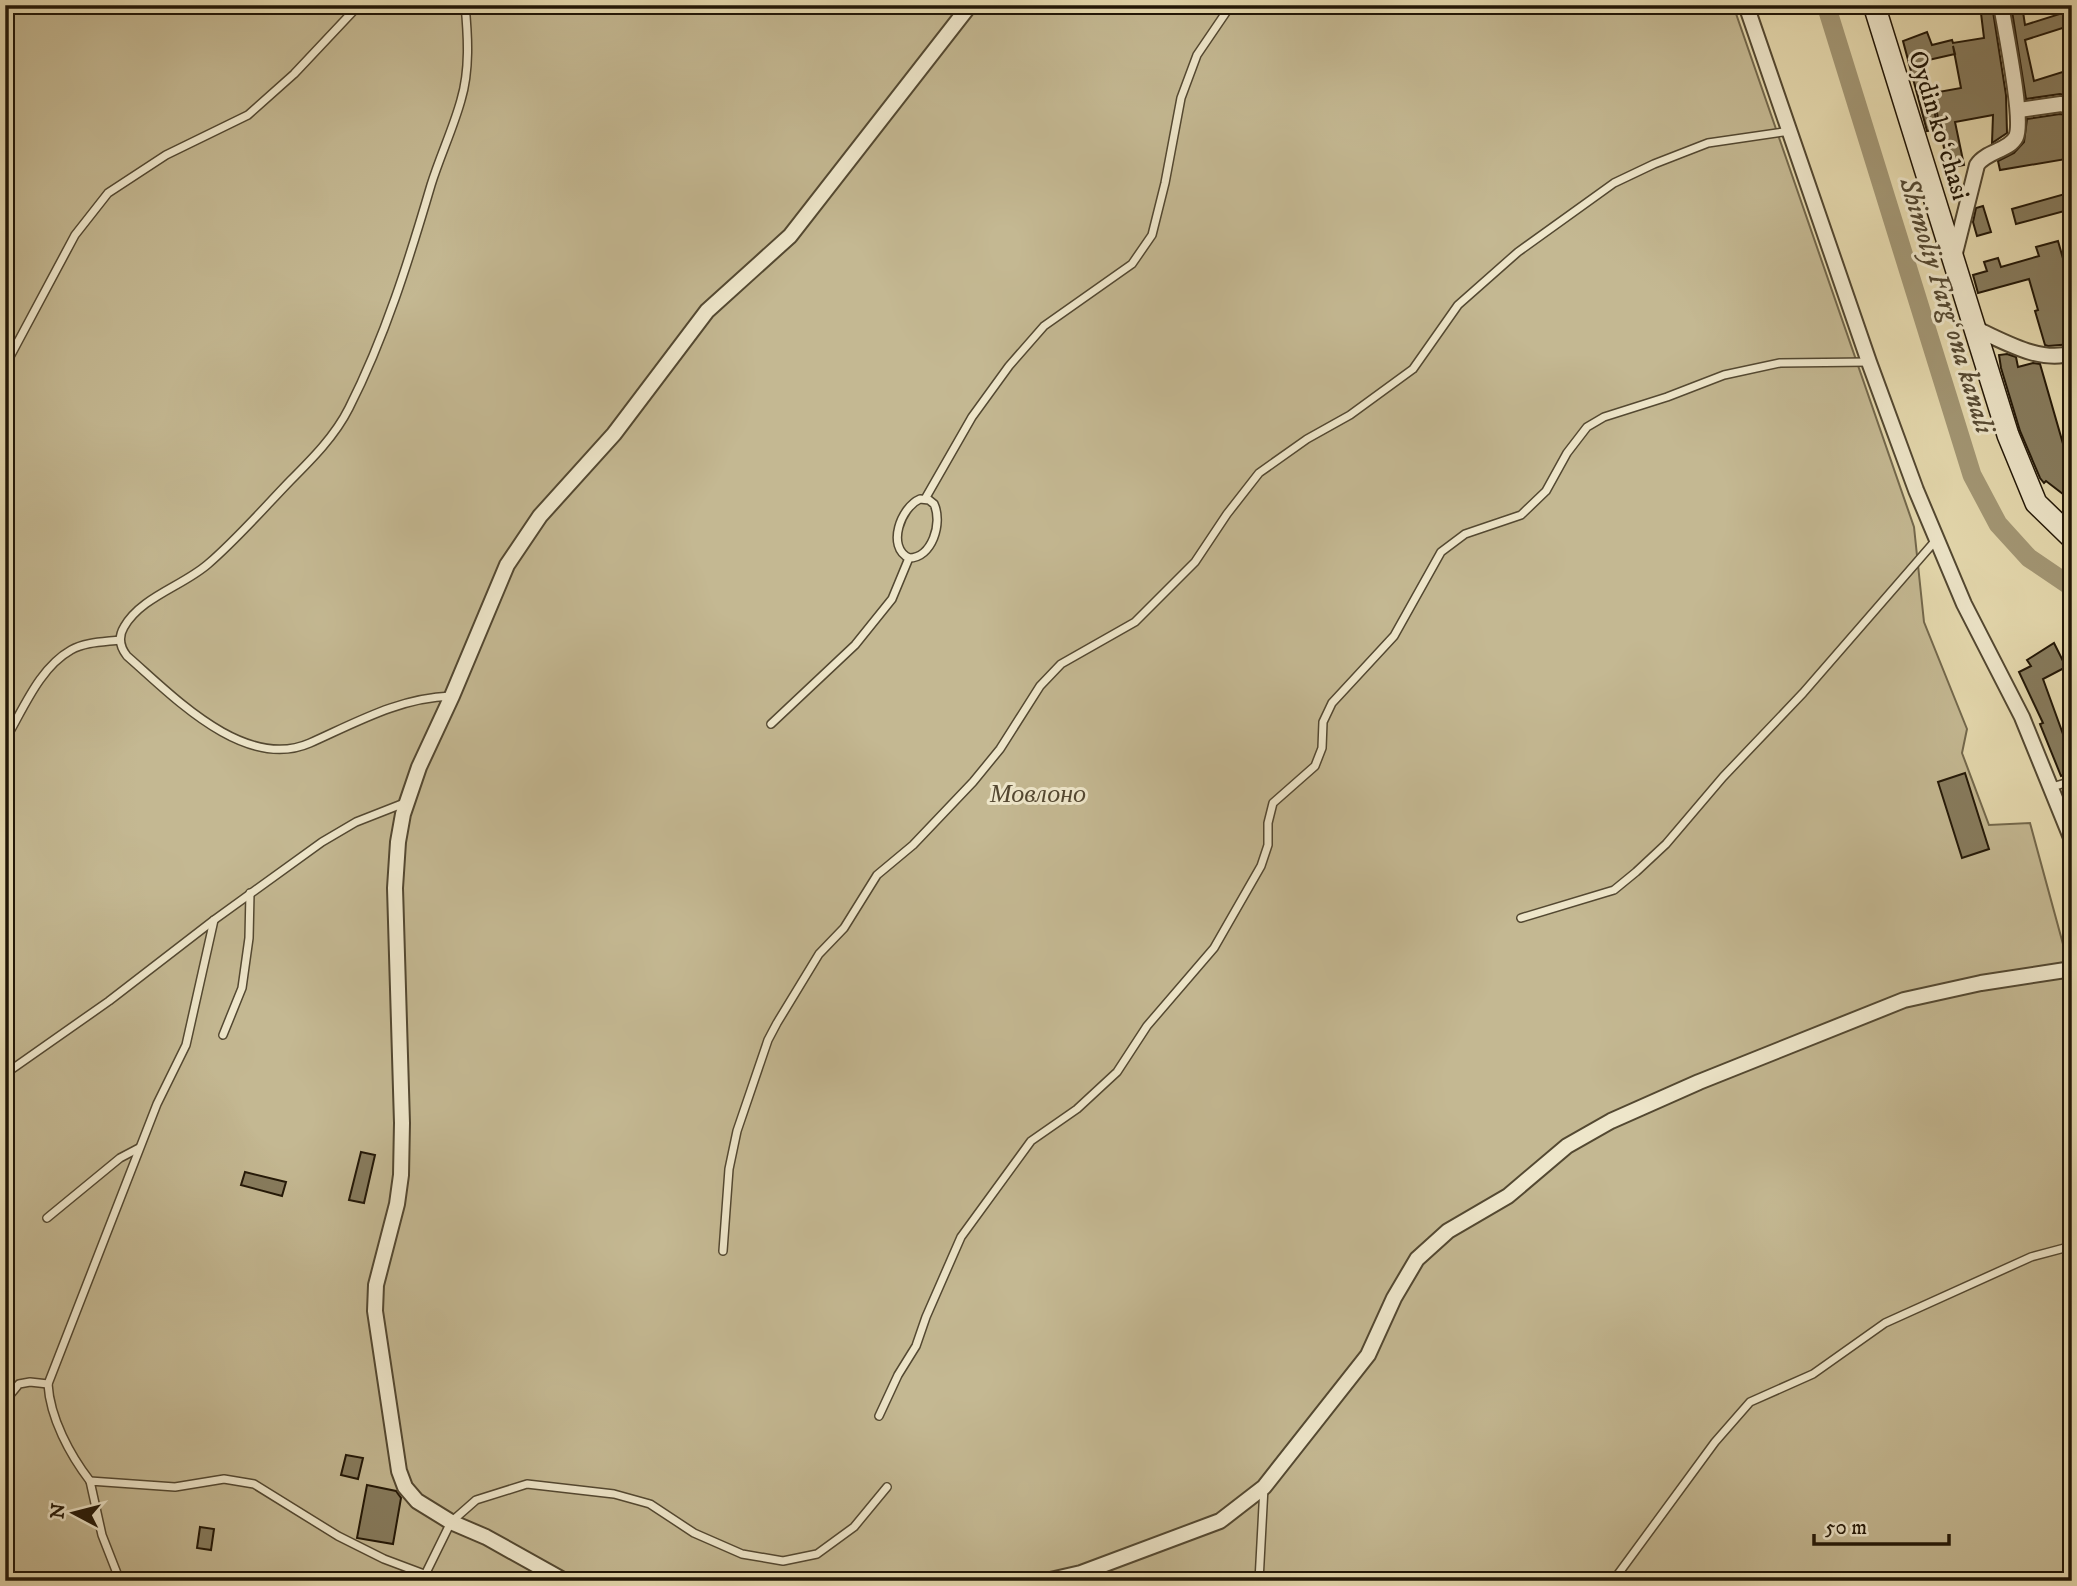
<svg xmlns="http://www.w3.org/2000/svg" width="2077" height="1586" font-family="'IM FELL DW Pica',serif">
<style>
.green{fill:#c4b892;stroke:#73684c;stroke-width:2}
.lines{fill:none;stroke-linecap:round;stroke-linejoin:round}
.canal{stroke:#a39775;stroke-width:19}
.building{fill:#877c5e;stroke:#221707;stroke-width:2}
.lane-casing{stroke:#534831;stroke-width:10}
.street-casing{stroke:#534831;stroke-width:18}
.secondary-casing{stroke:#221707;stroke-width:24}
.lane{stroke:#eee6ca;stroke-width:7}
.street{stroke:#eee6ca;stroke-width:14}
.secondary{stroke:#eee6ca;stroke-width:21}
.labels{text-anchor:middle;stroke-width:6;stroke-linejoin:round;paint-order:stroke}
.street-label{font-size:26px;fill:#221707;stroke:#eee6ca}
.park-label{font-size:26px;font-style:italic;fill:#534731;stroke:#eee6ca}
.water-label{font-size:28px;font-style:italic;fill:#564a33;stroke:#eee6ca}
</style>
<rect width="100%" height="100%" fill="#e5d9ae"/>
<filter id="stains"><feTurbulence type="fractalNoise" baseFrequency=".00286" numOctaves="4"/><feColorMatrix values="0 0 0 0 .2 0 0 0 0 .09 0 0 0 0 .02 0 0 0 .5 -.17"/></filter>
<radialGradient id="worn" r=".72"><stop offset=".6" stop-color="#630" stop-opacity="0"/><stop offset="1" stop-color="#630" stop-opacity=".3"/></radialGradient>
<!-- green -->
<polygon class="green" points="5,5 1733,5 1914,527 1924,622 1967,729 1962,753 1989,825 2030,823 2066,955 2072,958 2072,1581 5,1581"/>
<g class="lines">
<!-- canal -->
<polyline class="canal" points="1826,5 1972,475 1998,524 2029,558 2072,587"/>
</g>
<!-- building -->
<g class="building">
<polygon points="1980,5 1992,5 2006,95 2007,133 1992,143 1993,115 1955,122 1964,165 1948,168 1933,93 1961,88 1953,46 1955,54 1924,61 1938,129 1927,131 1903,41 1927,32 1932,45 1952,40 1953,43 1984,38"/>
<polygon points="2011,5 2022,5 2025,25 2072,10 2072,25 2025,40 2034,81 2072,69 2072,97 2060,94 2026,99"/>
<polygon points="2060,114 2072,116 2072,158 2000,170 1998,161 2014,153 2024,142 2027,119"/>
<polygon points="2072,192 2072,209 2016,224 2012,209"/>
<polygon points="1983,206 1991,232 1977,236 1973,222 1976,208"/>
<polygon points="2058,241 2072,290 2072,315 2067,316 2072,333 2072,344 2048,346 2045,345 2035,311 2038,310 2029,279 1978,293 1973,275 1987,271 1984,262 1998,258 2001,267 2039,256 2036,247"/>
<polygon points="2007,354 2016,357 2018,367 2033,363 2040,364 2072,475 2072,501 2046,481 2044,483 2040,478 2020,431 2001,368 1999,355"/>
<polygon points="2054,643 2066,667 2043,679 2072,759 2072,772 2061,776 2040,724 2043,723 2019,672 2031,666 2027,660"/>
<polygon points="1965,773 1989,849 1962,858 1938,782"/>
<polygon points="361,1152 375,1155 364,1203 349,1200"/>
<polygon points="245,1172 286,1182 282,1196 241,1185"/>
<polygon points="346,1455 363,1458 358,1479 341,1475"/>
<polygon points="367,1485 396,1491 401,1498 393,1544 357,1538"/>
<polygon points="200,1527 214,1529 211,1550 197,1548"/>
</g>
<g class="lines">
<defs>
<g id="lane">
<polyline points="5,366 75,235 108,193 166,155 248,115 294,74 359,5"/>
<path d="M920,499L929,500L934,504C943,523 932,558 909,558C886,547 901,507 920,499Z"/>
<polyline points="925,499 972,417 1009,366 1044,326 1132,264 1152,235 1165,183 1181,98 1197,55 1231,5"/>
<path d="M451,696C399,698 357,722 310,743C244,772 172,695 127,656C120,647 118,637 124,627C141,597 183,586 208,564C237,539 263,509 290,481C312,459 335,436 349,408C385,337 409,260 431,185C440,156 453,129 461,100C470,70 468,36 465,5"/>
<polyline points="771,724 855,645 892,599 909,558"/>
<path d="M5,740C23,710 39,668 71,650C85,642 104,642 120,640"/>
<polyline points="2052,787 2072,781"/>
<polyline points="1521,918 1614,890 1636,872 1666,844 1723,777 1803,693 1936,540"/>
<polyline points="223,1035 242,988 249,938 250,893"/>
<polyline points="5,1074 109,1001 214,920 322,842 356,822 407,802"/>
<polyline points="47,1218 120,1158 139,1148"/>
<polyline points="723,1251 729,1169 737,1131 768,1040 777,1023 819,954 844,928 877,875 913,845 973,782 1000,749 1040,686 1061,664 1135,622 1195,562 1227,514 1259,473 1307,439 1350,415 1413,369 1458,305 1518,252 1614,183 1654,164 1708,143 1790,131"/>
<path d="M48,1384C50,1418 70,1455 90,1481"/>
<polyline points="5,1401 19,1384 30,1382 48,1384 157,1104 186,1045 214,920"/>
<polyline points="879,1416 898,1375 916,1346 926,1317 961,1237 1031,1141 1077,1109 1117,1072 1147,1026 1214,948 1261,866 1268,845 1268,823 1273,803 1315,766 1322,748 1323,722 1332,703 1394,636 1441,552 1465,534 1521,515 1546,491 1567,453 1587,427 1604,417 1667,397 1724,375 1780,363 1869,362"/>
<polyline points="120,1581 102,1535 90,1481 175,1487 224,1479 254,1484 338,1536 384,1559 424,1574"/>
<polyline points="422,1581 451,1522 476,1500 527,1484 614,1494 650,1504 694,1533 742,1554 783,1561 817,1554 854,1527 887,1487"/>
<polyline points="1259,1581 1264,1487"/>
<polyline points="1613,1581 1715,1442 1750,1402 1813,1374 1885,1323 2031,1257 2072,1246"/>
</g>
<g id="street">
<polyline points="1746,5 1869,362 1916,490 1964,604 2022,717 2072,840"/>
<polyline points="2019,110 2061,104 2072,107"/>
<path d="M1954,257L1977,165C1986,151 2009,151 2016,137C2024,120 2005,29 2001,5"/>
<path d="M1974,328C2002,340 2040,364 2072,353"/>
<polyline points="565,1581 486,1537 451,1522 417,1501 405,1487 399,1471 375,1311 376,1285 397,1204 401,1175 402,1123 395,888 398,842 403,814 419,767 452,696 507,565 540,516 614,434 707,311 790,236 970,5"/>
<polyline points="1046,1581 1081,1573 1220,1521 1264,1487 1368,1355 1394,1298 1417,1259 1448,1231 1508,1196 1567,1146 1611,1121 1699,1082 1904,1000 1981,983 2072,969"/>
</g>
<polyline id="secondary" points="1874,5 2008,435 2036,503 2072,538"/>
</defs>
<!-- lane casing -->
<use href="#lane" class="lane-casing"/>
<!-- street casing -->
<use href="#street" class="street-casing"/>
<!-- secondary casing -->
<use href="#secondary" class="secondary-casing"/>
<!-- lane -->
<use href="#lane" class="lane"/>
<!-- street -->
<use href="#street" class="street"/>
<!-- secondary -->
<use href="#secondary" class="secondary"/>
</g>
<g class="labels">
<!-- street labels -->
<g class="street-label">
<text transform="translate(1940 125) rotate(73)" y="9">Oydin koʻchasi</text>
</g>
<!-- park labels -->
<g class="park-label">
<text x="1038" y="802">Мовлоно</text>
</g>
<!-- water labels -->
<g class="water-label">
<text transform="translate(1948 305) rotate(73)" y="10">Shimoliy Fargʻona kanali</text>
</g>
</g>
<!-- margin -->
<rect width="2077" height="1586" fill="none" stroke="#e5d9ae" stroke-width="28"/>
<rect x="7" y="7" width="2063" height="1572" fill="none" stroke="#221707" stroke-width="3.5"/>
<rect x="14" y="14" width="2049" height="1558" fill="none" stroke="#221707" stroke-width="2"/>
<!-- north arrow -->
<g transform="translate(74 1513) rotate(277)" stroke="#eee6ca" stroke-width="5" paint-order="stroke">
<path d="M0-5L12 26L0 18L-12 26Z" fill="#221707"/>
<text y="-10" font-size="19" font-weight="bold" text-anchor="middle" fill="#221707">N</text>
</g>
<!-- scale -->
<path d="M1814 1534v10h135v-10" fill="none" stroke="#221707" stroke-width="3.5"/>
<text x="1825" y="1534" font-size="21" fill="#221707" stroke="#eee6ca" stroke-width="5" paint-order="stroke">50 m</text>
<rect width="100%" height="100%" filter="url(#stains)"/>
<rect width="100%" height="100%" fill="url(#worn)"/>
</svg>
